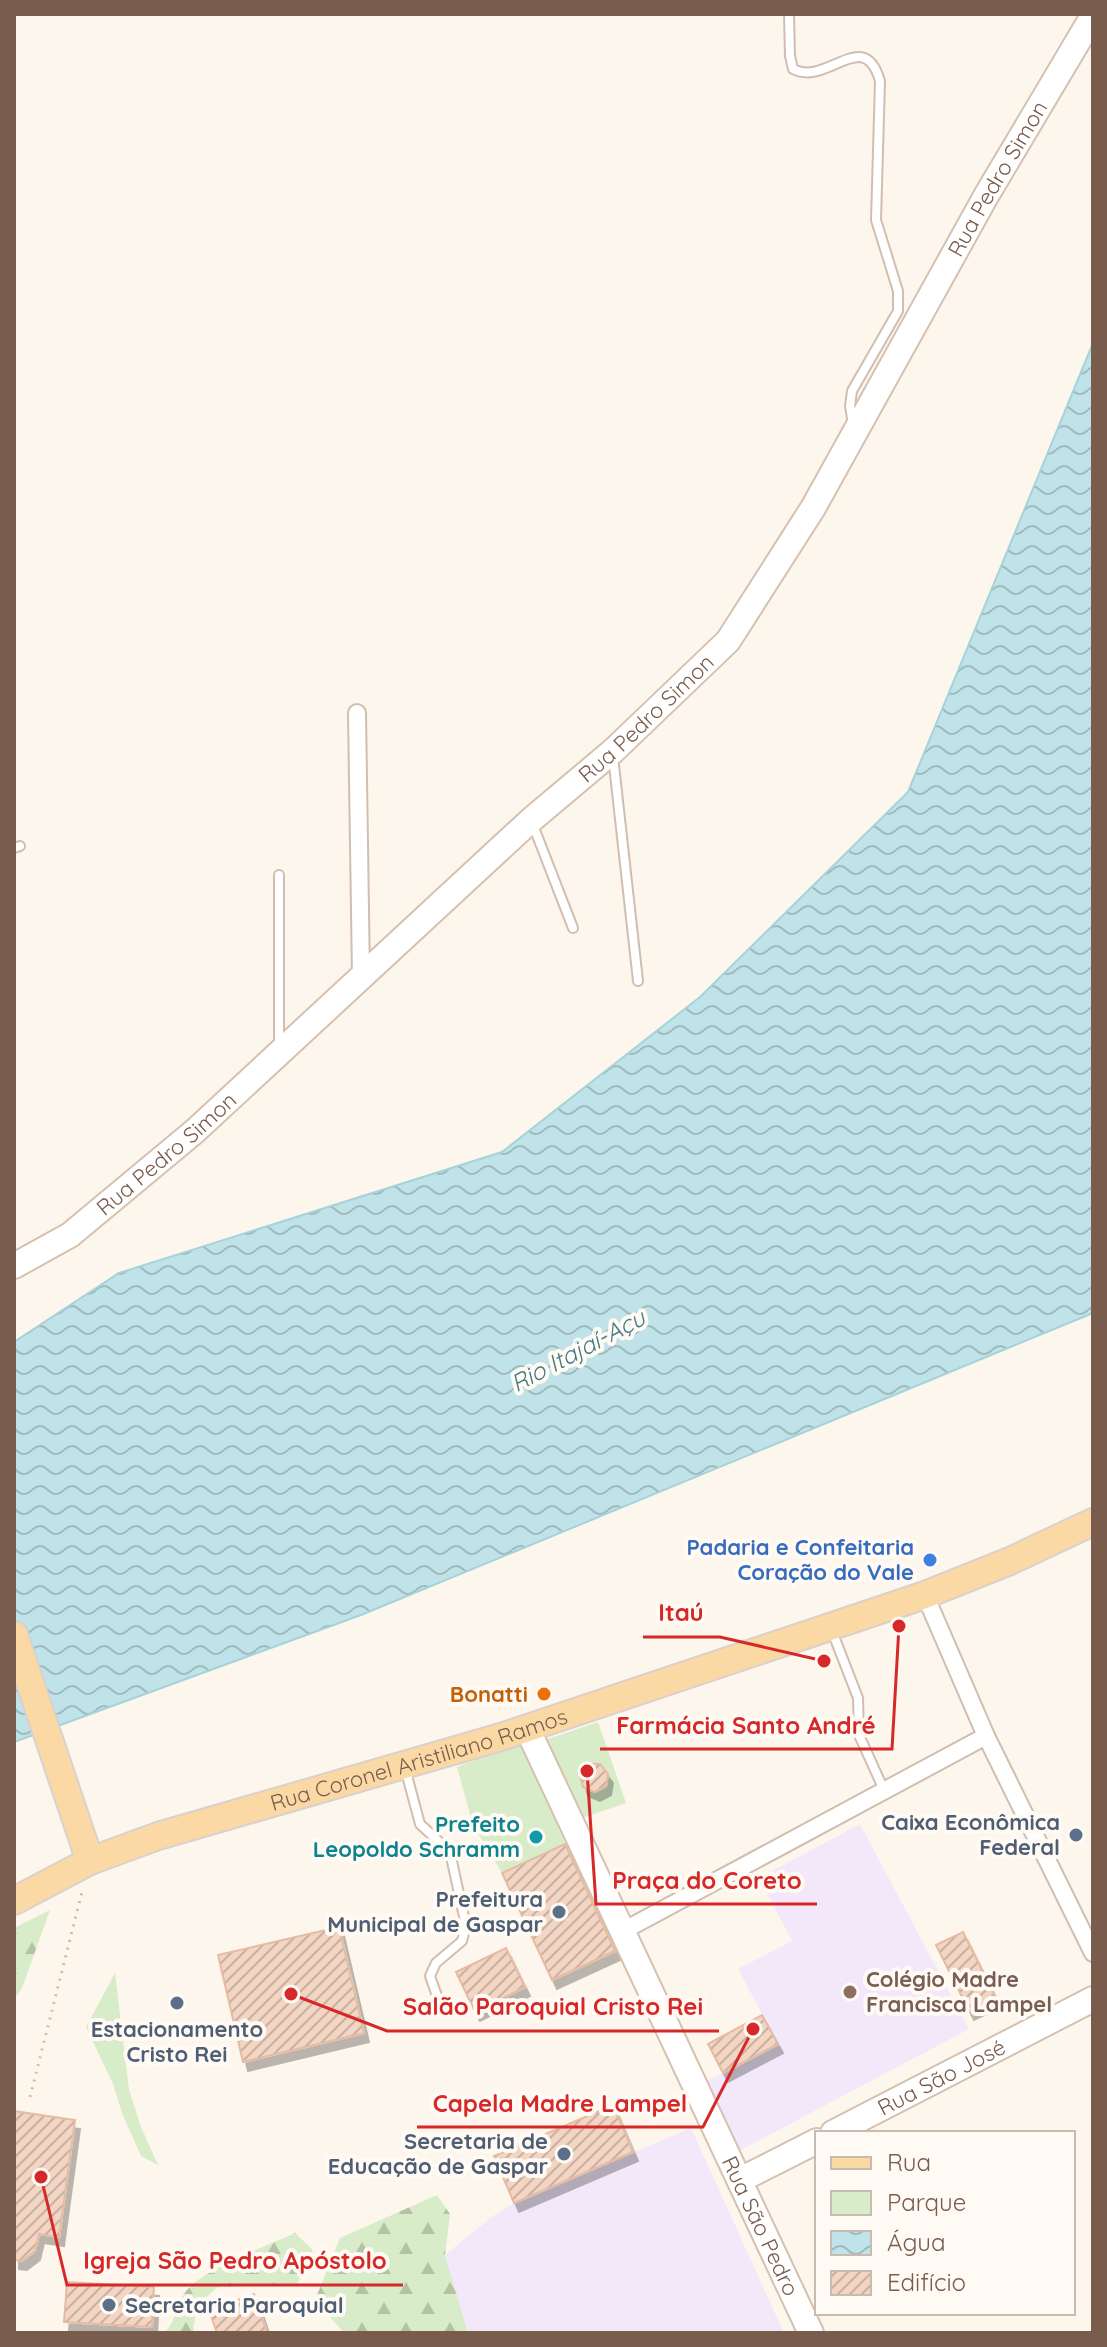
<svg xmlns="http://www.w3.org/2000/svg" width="1107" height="2347" font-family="Quicksand,sans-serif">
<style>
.education{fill:#f3e8fa}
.green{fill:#d8ecc9}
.forest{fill:url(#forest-firs)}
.water{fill:url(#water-waves);stroke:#a5d3da;stroke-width:2}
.building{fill:url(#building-hatch);stroke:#e6bba3;stroke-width:2;filter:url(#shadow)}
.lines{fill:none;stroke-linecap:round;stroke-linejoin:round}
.lane-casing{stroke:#d1beb0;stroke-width:12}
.street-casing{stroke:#d1beb0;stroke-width:20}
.secondary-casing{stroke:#d6c0b0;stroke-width:28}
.primary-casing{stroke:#dad1cd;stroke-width:30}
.path{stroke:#d9b8a5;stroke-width:3;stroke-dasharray:2 6;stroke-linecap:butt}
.lane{stroke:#fff;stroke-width:8}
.street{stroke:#fff;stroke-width:16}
.secondary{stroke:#fff;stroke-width:24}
.primary{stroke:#fbd9a5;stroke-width:26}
.shop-dot{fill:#3f7fe0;stroke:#fffaf3;stroke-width:3}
.food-dot{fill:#e8710a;stroke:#fffaf3;stroke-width:3}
.service-dot{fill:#5c6f8a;stroke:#fffaf3;stroke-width:3}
.culture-dot{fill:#0f9aa8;stroke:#fffaf3;stroke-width:3}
.education-dot{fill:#8d6e63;stroke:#fffaf3;stroke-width:3}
.labels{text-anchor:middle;stroke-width:8;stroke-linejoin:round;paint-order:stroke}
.street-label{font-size:22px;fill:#7a5c4d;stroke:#fffaf3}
.shop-label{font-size:22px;font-weight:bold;fill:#366cbe;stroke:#fffaf3;text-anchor:end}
.food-label{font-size:22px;font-weight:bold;fill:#c56008;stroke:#fffaf3;text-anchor:end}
.service-label{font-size:22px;font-weight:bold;fill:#4e5e75;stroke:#fffaf3;text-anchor:end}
.culture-label{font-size:22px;font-weight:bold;fill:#0d838f;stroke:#fffaf3;text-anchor:end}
.education-label{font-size:22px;font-weight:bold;fill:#785e54;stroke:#fffaf3;text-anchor:start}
.water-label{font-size:24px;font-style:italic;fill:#437c86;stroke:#fffaf3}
.leader{fill:none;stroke:#d62828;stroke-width:3}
.callout-dot{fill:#d62828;stroke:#fffaf3;stroke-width:3}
.callout-label{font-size:24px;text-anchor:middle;font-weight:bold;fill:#d62828;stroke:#fffaf3;stroke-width:8;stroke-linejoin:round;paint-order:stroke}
</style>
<defs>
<pattern id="forest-firs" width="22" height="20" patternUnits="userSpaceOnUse" patternTransform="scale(2)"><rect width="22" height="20" fill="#d8ecc9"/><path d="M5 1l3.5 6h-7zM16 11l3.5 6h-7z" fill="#b4c2a5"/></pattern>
<pattern id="water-waves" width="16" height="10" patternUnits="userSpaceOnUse" patternTransform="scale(2)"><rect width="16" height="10" fill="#bfe3e8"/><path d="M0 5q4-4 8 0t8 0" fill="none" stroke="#a0bbbe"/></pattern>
<pattern id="building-hatch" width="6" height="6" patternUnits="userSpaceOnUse" patternTransform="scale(2)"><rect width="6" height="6" fill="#f3d5c3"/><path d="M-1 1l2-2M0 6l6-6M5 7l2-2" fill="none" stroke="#cab0a1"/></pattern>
<filter id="shadow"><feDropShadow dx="5" dy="9" stdDeviation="0" flood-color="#0004"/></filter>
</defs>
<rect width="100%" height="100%" fill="#fdf6ec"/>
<!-- education -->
<g class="education">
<polygon points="860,1824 969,2029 739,2151 702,2084 778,2044 738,1969 792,1941 759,1878"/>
<polygon points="691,2128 784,2333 468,2333 445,2255 493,2216 514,2203"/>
</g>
<!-- green -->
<g class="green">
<polygon points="598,1722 626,1803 576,1820 548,1739"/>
<polygon points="524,1741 565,1844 502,1873 473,1825 457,1767"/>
<polygon points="115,1973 129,2090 141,2127 158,2165 141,2156 122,2113 113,2084 86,2027"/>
</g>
<!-- forest -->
<g class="forest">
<polygon points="50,1910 22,1988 14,2000 14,1928"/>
<polygon points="437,2195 450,2214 445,2255 468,2333 344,2333 315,2300 340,2238"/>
<path d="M295,2233L313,2250L297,2284L218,2287L197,2305L193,2333H164C177,2322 176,2301 188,2289C210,2266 265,2247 295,2233Z"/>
</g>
<!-- water -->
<polygon class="water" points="1093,343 1093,1313 361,1615 14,1742 14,1342 119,1273 502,1152 700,997 908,792"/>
<!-- building -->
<g class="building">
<polygon points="588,1764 600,1764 608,1774 606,1786 595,1792 583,1787 580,1775"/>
<polygon points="565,1844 615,1951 552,1980 502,1873"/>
<polygon points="339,1927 364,2033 243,2062 218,1955"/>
<polygon points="963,1932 996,1998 969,2011 936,1945"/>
<polygon points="506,1948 525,1987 475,2012 456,1972"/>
<polygon points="762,2015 778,2044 723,2073 708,2044"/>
<polygon points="613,2105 633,2152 514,2203 494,2156"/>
<polygon points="14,2111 75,2120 59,2237 39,2234 35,2251 22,2261 14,2260"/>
<polygon points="67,2282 154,2287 152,2327 64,2322"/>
<polygon points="254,2294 267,2333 217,2333 209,2310"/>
</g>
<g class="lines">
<defs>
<g id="lane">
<path d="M789,14L790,56L793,69C827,87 864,25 880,81L876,220L898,291V311L852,391L850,406L853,424"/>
<polyline points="613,756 638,981"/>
<polyline points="533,825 573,928"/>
<polyline points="14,848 20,846"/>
<polyline points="279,1046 279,875"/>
<polyline points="832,1631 858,1698 859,1735 884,1790"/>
<polyline points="405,1768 420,1824 450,1852 466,1926 462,1941 436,1963 430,1976 441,2007"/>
</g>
<g id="street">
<polyline points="357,713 361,976"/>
<polyline points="925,1595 986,1736 1093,1953"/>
<polyline points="621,1932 986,1736"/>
</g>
<g id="secondary">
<path id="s1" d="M14,1266L70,1235L195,1131L531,820L613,751L728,641L813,508L986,196L1093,16"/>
<path id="s2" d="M527,1728L811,2333"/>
<path id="s3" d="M833,2133L1093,1999"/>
<polyline points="740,2180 817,2141"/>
</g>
<g id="primary">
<polyline points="14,1635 90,1861"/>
<path id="s4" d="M14,1901L90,1861L158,1836L501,1737L925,1595L1010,1561L1093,1522"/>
</g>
</defs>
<!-- lane casing -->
<use href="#lane" class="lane-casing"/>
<!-- street casing -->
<use href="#street" class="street-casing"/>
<!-- secondary casing -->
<use href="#secondary" class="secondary-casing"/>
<!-- primary casing -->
<use href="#primary" class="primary-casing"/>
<!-- path -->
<polyline class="path" points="30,2097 82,1892"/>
<!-- lane -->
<use href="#lane" class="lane"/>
<!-- street -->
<use href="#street" class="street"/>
<!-- secondary -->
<use href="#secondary" class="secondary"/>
<!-- primary -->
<use href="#primary" class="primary"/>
</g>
<!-- markers -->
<circle class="shop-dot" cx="930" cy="1560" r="8"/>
<circle class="food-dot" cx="544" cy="1694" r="8"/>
<g class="service-dot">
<circle cx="1076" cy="1835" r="8"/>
<circle cx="559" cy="1912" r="8"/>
<circle cx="177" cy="2003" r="8"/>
<circle cx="564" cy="2154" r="8"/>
<circle cx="109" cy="2305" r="8"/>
</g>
<circle class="culture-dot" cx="536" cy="1837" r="8"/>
<circle class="education-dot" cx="850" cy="1992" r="8"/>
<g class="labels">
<!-- street labels -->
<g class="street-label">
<text dy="8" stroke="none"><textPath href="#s1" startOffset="1486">Rua Pedro Simon</textPath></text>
<text dy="8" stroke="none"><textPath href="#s1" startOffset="838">Rua Pedro Simon</textPath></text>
<text dy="8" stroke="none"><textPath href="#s1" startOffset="190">Rua Pedro Simon</textPath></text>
<text dy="8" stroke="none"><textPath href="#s4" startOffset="430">Rua Coronel Aristiliano Ramos</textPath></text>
<text dy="8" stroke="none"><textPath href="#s3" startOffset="122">Rua São José</textPath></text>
<text dy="8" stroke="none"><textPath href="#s2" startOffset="550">Rua São Pedro</textPath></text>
</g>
<!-- shop labels -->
<g class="shop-label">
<text x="914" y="1555">Padaria e Confeitaria<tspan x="914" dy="25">Coração do Vale</tspan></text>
</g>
<!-- food labels -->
<g class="food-label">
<text x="528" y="1702">Bonatti</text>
</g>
<!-- service labels -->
<g class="service-label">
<text x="1060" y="1830">Caixa Econômica<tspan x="1060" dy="25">Federal</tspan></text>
<text x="543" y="1907">Prefeitura<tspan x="543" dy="25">Municipal de Gaspar</tspan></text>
<text x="177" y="2037" text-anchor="middle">Estacionamento<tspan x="177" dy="25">Cristo Rei</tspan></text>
<text x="548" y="2149">Secretaria de<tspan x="548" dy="25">Educação de Gaspar</tspan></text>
<text x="125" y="2313" text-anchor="start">Secretaria Paroquial</text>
</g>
<!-- culture labels -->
<g class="culture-label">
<text x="520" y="1832">Prefeito<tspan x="520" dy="25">Leopoldo Schramm</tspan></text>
</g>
<!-- education labels -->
<g class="education-label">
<text x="866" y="1987">Colégio Madre<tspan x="866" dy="25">Francisca Lampel</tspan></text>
</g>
<!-- water labels -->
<g class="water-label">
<text transform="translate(578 1351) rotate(-28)" y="8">Rio Itajaí-Açu</text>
</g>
</g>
<!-- callouts -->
<path class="leader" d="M824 1661L720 1637H643M899 1626L892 1749H600M587 1771L596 1904H817M291 1994L387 2031H719M753 2029L703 2127H417M41 2177L67 2285H403"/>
<g class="callout-dot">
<circle cx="824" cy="1661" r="8"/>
<circle cx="899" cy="1626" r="8"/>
<circle cx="587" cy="1771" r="8"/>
<circle cx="291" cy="1994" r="8"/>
<circle cx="753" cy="2029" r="8"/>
<circle cx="41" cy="2177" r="8"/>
</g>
<g class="callout-label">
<text x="681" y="1621">Itaú</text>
<text x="746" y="1734">Farmácia Santo André</text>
<text x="707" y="1889">Praça do Coreto</text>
<text x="553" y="2015">Salão Paroquial Cristo Rei</text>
<text x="560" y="2112">Capela Madre Lampel</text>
<text x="235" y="2269">Igreja São Pedro Apóstolo</text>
</g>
<!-- border -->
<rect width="1107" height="2347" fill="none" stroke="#7a5c4d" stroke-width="32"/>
<!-- legend -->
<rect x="815" y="2131" width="260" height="184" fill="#fffaf3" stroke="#cabbb1" stroke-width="2"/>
<rect x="831" y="2157" width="40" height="12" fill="#fbd9a5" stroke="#cabbb1" stroke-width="2"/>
<text x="887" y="2171" font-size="24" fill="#7a5c4d">Rua</text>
<rect x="831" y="2191" width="40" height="24" fill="#d8ecc9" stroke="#cabbb1" stroke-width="2"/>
<text x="887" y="2211" font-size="24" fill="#7a5c4d">Parque</text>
<rect x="831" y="2231" width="40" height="24" fill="url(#water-waves)" stroke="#cabbb1" stroke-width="2"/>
<text x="887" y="2251" font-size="24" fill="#7a5c4d">Água</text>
<rect x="831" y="2271" width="40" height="24" fill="url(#building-hatch)" stroke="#cabbb1" stroke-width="2"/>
<text x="887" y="2291" font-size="24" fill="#7a5c4d">Edifício</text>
</svg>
